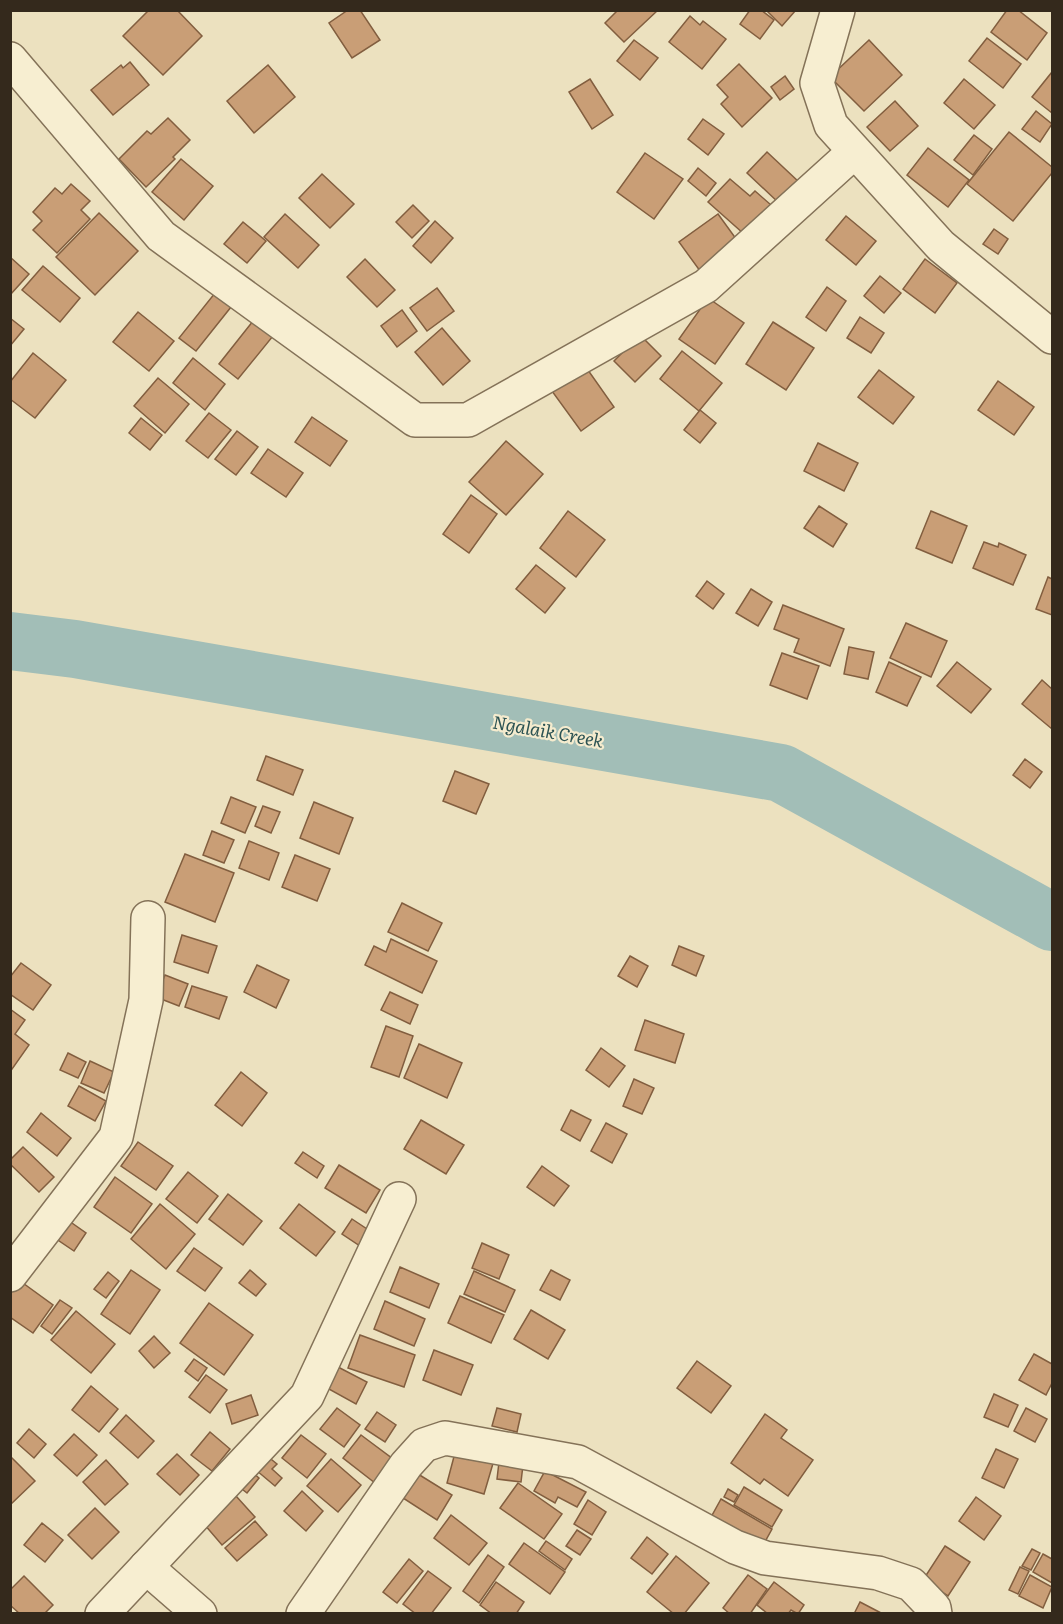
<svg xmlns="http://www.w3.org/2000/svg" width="1063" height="1624" font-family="Literata,serif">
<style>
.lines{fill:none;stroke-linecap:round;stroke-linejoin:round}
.river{stroke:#a2beb7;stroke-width:58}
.building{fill:#c99e76;stroke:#825e3f;stroke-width:1.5}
.street-casing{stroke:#847258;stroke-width:36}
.street{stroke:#f7eed1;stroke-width:33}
.labels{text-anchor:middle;stroke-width:4.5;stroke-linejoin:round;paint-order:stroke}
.water-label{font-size:18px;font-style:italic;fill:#2c5353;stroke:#f4ebce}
</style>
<rect width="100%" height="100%" fill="#ece1bf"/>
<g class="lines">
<!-- river -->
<polyline class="river" points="10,641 75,649 781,773 1052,922"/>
</g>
<!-- building -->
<g class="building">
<polygon points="149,10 177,10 202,36 163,75 123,36"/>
<polygon points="348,10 360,10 380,40 352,58 329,23"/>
<polygon points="618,10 658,10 624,42 605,23"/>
<polygon points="750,10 761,10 774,20 760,39 740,24"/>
<polygon points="766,10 796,10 782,26"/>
<polygon points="1007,10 1018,10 1047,33 1027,60 991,32"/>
<polygon points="690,16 700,25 703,21 726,39 702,69 669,42"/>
<polygon points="987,38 1021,64 1003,88 969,61"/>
<polygon points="634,40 658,58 640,80 617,61"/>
<polygon points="869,40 902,75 864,111 830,77"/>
<polygon points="130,62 149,85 113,115 91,90 121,65 123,68"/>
<polygon points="739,64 772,98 742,127 721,104 728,97 717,85"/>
<polygon points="268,65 295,97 254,133 227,101"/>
<polygon points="1052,72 1052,113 1032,97"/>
<polygon points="785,76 794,89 780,100 771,87"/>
<polygon points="590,79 613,115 592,129 569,92"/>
<polygon points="964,79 995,105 974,129 944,103"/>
<polygon points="895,101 918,126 890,151 867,127"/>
<polygon points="1036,111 1052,124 1040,142 1022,129"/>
<polygon points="168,118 190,140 173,157 175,159 146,187 119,159 147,131 151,134"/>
<polygon points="703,119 724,134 708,155 688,139"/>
<polygon points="1009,132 1052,167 1052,173 1013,221 967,184"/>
<polygon points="974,135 992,149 973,175 954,160"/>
<polygon points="928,148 969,180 948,207 907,175"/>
<polygon points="767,152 800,183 780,204 747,173"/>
<polygon points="645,153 683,179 654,219 617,192"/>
<polygon points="181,159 213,186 184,220 152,192"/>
<polygon points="698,168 716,183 706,196 688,181"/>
<polygon points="322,174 354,204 330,228 299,198"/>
<polygon points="730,179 750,196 755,191 771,205 744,234 708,202"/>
<polygon points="71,184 90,201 81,210 90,219 57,253 33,230 42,221 33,212 55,188 62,194"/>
<polygon points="413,205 429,221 412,238 396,222"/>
<polygon points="99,213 138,251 95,295 56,257"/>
<polygon points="285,214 319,245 298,268 264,237"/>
<polygon points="718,214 742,247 703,275 679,242"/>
<polygon points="846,216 876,241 856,265 826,240"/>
<polygon points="435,221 453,238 431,263 413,246"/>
<polygon points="243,222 266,241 247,263 224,244"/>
<polygon points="994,229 1008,239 998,254 983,244"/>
<polygon points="10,257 29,274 10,295"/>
<polygon points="365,259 395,290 377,307 347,277"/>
<polygon points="925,259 957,283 935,313 903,289"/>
<polygon points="43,266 80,298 60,322 22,290"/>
<polygon points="880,276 901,293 884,313 864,296"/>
<polygon points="827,287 846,301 826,331 806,317"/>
<polygon points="437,288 454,311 427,331 410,308"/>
<polygon points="215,293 231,307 196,351 179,338"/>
<polygon points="708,298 744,323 715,364 679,339"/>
<polygon points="402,310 417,331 397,347 381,326"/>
<polygon points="138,312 174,341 149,371 113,342"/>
<polygon points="860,317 884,333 871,353 847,338"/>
<polygon points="10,318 24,329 10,346"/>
<polygon points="253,321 273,336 238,379 219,364"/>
<polygon points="773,322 814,348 786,390 746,364"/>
<polygon points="442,328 470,361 443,385 415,352"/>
<polygon points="640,335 661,356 635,382 614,361"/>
<polygon points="682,351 722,383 699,411 660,379"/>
<polygon points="33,353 66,380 35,418 10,399 10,382"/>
<polygon points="193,358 225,384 205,410 173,383"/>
<polygon points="583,363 614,407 581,431 549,387"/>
<polygon points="879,370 914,397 893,424 858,397"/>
<polygon points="158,378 189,404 165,433 134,406"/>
<polygon points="998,381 1034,407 1014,435 978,410"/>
<polygon points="700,410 716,423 700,443 684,430"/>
<polygon points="209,413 231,430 208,458 186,441"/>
<polygon points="312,417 347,441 330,466 295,442"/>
<polygon points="141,418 162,435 150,450 129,433"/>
<polygon points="237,431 258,447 236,475 215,459"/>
<polygon points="506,441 543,474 506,515 469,482"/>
<polygon points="818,443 858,463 844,491 804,471"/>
<polygon points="268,449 303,473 286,497 251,473"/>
<polygon points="471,495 497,514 469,553 443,534"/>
<polygon points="819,506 847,524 833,547 804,528"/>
<polygon points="568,511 605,540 576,577 540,548"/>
<polygon points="931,511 967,526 952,563 916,548"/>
<polygon points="984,542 998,547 999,543 1026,555 1013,585 973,568"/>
<polygon points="536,565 565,588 545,613 516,589"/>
<polygon points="1048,577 1052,579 1052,615 1036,609"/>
<polygon points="707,581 724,594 713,609 696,596"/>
<polygon points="751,589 772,602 758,626 736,613"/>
<polygon points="783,605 844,629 830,666 794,652 799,639 774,629"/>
<polygon points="906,623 947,641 931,677 890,658"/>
<polygon points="849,647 874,652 868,679 844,674"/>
<polygon points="782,653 819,666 807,699 770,685"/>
<polygon points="889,662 921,677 907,706 876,692"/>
<polygon points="957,662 991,689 971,713 937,686"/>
<polygon points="1042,680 1052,689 1052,729 1022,704"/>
<polygon points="266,756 303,770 293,795 257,780"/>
<polygon points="1025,759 1042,772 1030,788 1013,775"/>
<polygon points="455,771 489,784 476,814 443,801"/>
<polygon points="231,797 256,807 245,833 221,823"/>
<polygon points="314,802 353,818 339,854 300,838"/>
<polygon points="263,806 280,812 271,833 255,826"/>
<polygon points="212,831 234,840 224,863 203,855"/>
<polygon points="249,841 279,853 269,880 239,868"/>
<polygon points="185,854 234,873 215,922 165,902"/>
<polygon points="295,855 330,869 317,901 282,887"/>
<polygon points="402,903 442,923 428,951 388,932"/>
<polygon points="182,935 217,946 208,973 174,962"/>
<polygon points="391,939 437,961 422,993 365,965 374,946 386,952"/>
<polygon points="679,946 704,956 696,976 672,965"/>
<polygon points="630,956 648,966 637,987 618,976"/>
<polygon points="21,963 51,985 33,1010 10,994 10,977"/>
<polygon points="257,965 289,980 276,1008 244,992"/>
<polygon points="165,975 188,984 179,1006 156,997"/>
<polygon points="192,986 227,997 219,1019 185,1007"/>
<polygon points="390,992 418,1005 410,1024 381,1010"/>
<polygon points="10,1009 25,1020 15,1034 29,1045 10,1072"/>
<polygon points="645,1020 684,1034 675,1063 635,1050"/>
<polygon points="386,1026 413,1036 399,1077 371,1067"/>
<polygon points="419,1044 462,1063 447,1098 404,1078"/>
<polygon points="601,1048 625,1066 609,1087 586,1070"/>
<polygon points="68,1053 86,1062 78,1078 60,1070"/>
<polygon points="90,1061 114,1072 104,1093 81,1083"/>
<polygon points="241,1072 267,1093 242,1126 215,1105"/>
<polygon points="634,1079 654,1088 642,1114 623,1106"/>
<polygon points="79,1086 106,1101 95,1121 68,1106"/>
<polygon points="571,1110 591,1120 580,1141 561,1130"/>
<polygon points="41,1113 71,1138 57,1156 27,1132"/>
<polygon points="421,1120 464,1145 446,1174 404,1149"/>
<polygon points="606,1123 627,1134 612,1163 591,1151"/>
<polygon points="138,1142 173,1166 156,1190 121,1166"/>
<polygon points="23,1147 54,1177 39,1192 10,1164 10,1160"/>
<polygon points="303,1152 324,1166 317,1178 295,1163"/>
<polygon points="339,1165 380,1190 366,1213 325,1188"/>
<polygon points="542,1166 569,1186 554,1206 527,1187"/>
<polygon points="188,1172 218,1196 197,1223 166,1199"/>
<polygon points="115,1177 152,1204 131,1233 94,1207"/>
<polygon points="228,1194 262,1221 243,1245 209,1219"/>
<polygon points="160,1204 195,1234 166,1269 131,1239"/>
<polygon points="299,1204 335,1232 316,1256 280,1228"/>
<polygon points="62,1216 86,1233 74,1251 49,1234"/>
<polygon points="352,1219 376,1235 366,1250 342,1234"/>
<polygon points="482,1243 509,1255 499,1279 472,1268"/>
<polygon points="194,1248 222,1268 205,1291 177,1271"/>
<polygon points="400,1267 439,1284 429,1308 390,1292"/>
<polygon points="131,1270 160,1290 130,1334 101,1314"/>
<polygon points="250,1270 266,1284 256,1296 239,1283"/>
<polygon points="551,1270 570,1280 560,1300 540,1290"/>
<polygon points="474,1271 515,1290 505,1312 464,1294"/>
<polygon points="108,1272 119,1281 106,1298 94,1289"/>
<polygon points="16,1278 53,1305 33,1333 10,1317 10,1286"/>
<polygon points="460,1296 504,1315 491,1343 448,1323"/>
<polygon points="60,1300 72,1308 52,1334 41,1326"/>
<polygon points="385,1301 425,1319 414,1346 374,1329"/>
<polygon points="209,1303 253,1335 224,1375 180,1343"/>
<polygon points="531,1310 565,1330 548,1359 514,1339"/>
<polygon points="76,1311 115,1344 91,1373 51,1340"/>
<polygon points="360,1335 415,1355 404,1387 348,1368"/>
<polygon points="154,1336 170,1353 154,1368 139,1351"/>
<polygon points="434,1350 473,1365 461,1395 423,1380"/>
<polygon points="1034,1354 1052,1364 1052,1383 1046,1395 1019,1380"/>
<polygon points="194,1359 207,1368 198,1381 185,1371"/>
<polygon points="697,1361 731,1386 711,1413 677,1388"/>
<polygon points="338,1367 367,1382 356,1404 327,1388"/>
<polygon points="206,1375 227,1390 210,1413 189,1397"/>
<polygon points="91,1386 118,1409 99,1432 72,1410"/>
<polygon points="994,1394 1018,1405 1008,1427 984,1417"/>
<polygon points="251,1395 258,1415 232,1424 226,1404"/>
<polygon points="337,1408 360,1425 344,1447 320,1429"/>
<polygon points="497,1408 521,1414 517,1432 492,1426"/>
<polygon points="1026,1408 1047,1419 1035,1442 1014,1431"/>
<polygon points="377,1412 396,1425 385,1442 365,1429"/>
<polygon points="765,1414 787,1430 781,1438 813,1460 788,1496 764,1479 760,1484 731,1463"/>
<polygon points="126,1415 154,1441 138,1458 110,1433"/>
<polygon points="29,1429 46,1444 34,1458 17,1443"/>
<polygon points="210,1432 230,1449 212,1471 191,1455"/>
<polygon points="74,1434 97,1455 77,1476 54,1455"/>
<polygon points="301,1435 326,1454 307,1478 282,1458"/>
<polygon points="361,1435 393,1459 375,1483 343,1458"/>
<polygon points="456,1449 494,1460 484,1494 447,1483"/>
<polygon points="996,1449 1018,1459 1004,1488 982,1478"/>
<polygon points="261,1451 277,1464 272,1469 282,1478 275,1486 250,1465"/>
<polygon points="177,1454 199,1475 180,1495 157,1474"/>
<polygon points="10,1456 35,1481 10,1505"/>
<polygon points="331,1459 361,1485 338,1512 307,1486"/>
<polygon points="106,1460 128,1484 105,1505 83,1482"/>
<polygon points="499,1462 523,1465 521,1482 497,1479"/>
<polygon points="246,1467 259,1478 247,1493 233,1482"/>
<polygon points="545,1471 586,1492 577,1507 558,1497 555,1503 534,1491"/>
<polygon points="418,1474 452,1495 437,1520 403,1498"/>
<polygon points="518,1483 562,1514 544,1539 500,1508"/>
<polygon points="744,1487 782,1510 772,1527 734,1505"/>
<polygon points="728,1489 738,1495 734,1502 724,1497"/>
<polygon points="302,1491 323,1511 306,1531 284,1511"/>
<polygon points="236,1496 255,1517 222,1545 204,1524"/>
<polygon points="976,1497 1001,1516 984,1540 959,1521"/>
<polygon points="721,1499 772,1529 761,1549 710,1519"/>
<polygon points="588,1500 606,1512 592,1535 574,1524"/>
<polygon points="95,1508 119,1532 92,1559 68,1535"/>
<polygon points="451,1515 487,1543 469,1565 434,1538"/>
<polygon points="255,1521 267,1535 237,1561 225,1548"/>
<polygon points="42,1523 63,1540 45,1562 24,1545"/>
<polygon points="577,1530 591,1539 580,1555 566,1546"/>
<polygon points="647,1537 668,1554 652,1574 631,1558"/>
<polygon points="546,1541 572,1559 565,1570 539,1551"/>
<polygon points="524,1543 565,1572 550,1594 509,1564"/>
<polygon points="945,1546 970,1562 948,1596 923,1580"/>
<polygon points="1032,1549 1040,1553 1031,1570 1022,1566"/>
<polygon points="1043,1554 1052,1559 1052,1583 1033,1572"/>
<polygon points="488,1555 504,1567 479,1603 463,1591"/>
<polygon points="676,1556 709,1583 684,1614 674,1614 647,1592"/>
<polygon points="409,1559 423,1571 397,1603 383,1592"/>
<polygon points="1020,1567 1029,1571 1018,1594 1009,1590"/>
<polygon points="428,1571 451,1588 431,1614 416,1614 403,1604"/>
<polygon points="748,1575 767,1589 750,1614 730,1614 723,1608"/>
<polygon points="1030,1575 1052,1587 1043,1608 1019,1596"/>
<polygon points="24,1576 53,1605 44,1614 20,1614 10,1605 10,1590"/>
<polygon points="496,1582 524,1602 516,1614 492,1614 480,1605"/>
<polygon points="774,1582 804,1605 798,1614 791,1610 788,1614 768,1614 757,1605"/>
<polygon points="860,1602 883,1614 854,1614"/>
</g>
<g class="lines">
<defs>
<g id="street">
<polyline points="838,10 817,83 831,125 941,246 1052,337"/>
<polyline points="10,59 161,236 415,420 468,420 706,286 854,152"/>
<polyline points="10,1275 116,1137 146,1000 148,918"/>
<polyline points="146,1567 200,1614"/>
<polyline points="102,1614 307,1396 399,1199"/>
<polyline points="303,1614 406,1465 424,1445 445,1438 578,1462 735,1547 765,1558 878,1573 911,1584 934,1608 935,1614"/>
</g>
</defs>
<!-- street casing -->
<use href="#street" class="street-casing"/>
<!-- street -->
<use href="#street" class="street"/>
</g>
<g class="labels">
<!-- water labels -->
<g class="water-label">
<text transform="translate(548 732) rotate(10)" y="6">Ngalaik Creek</text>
</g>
</g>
<!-- border -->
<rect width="1063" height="1624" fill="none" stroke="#34291c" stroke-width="24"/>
</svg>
